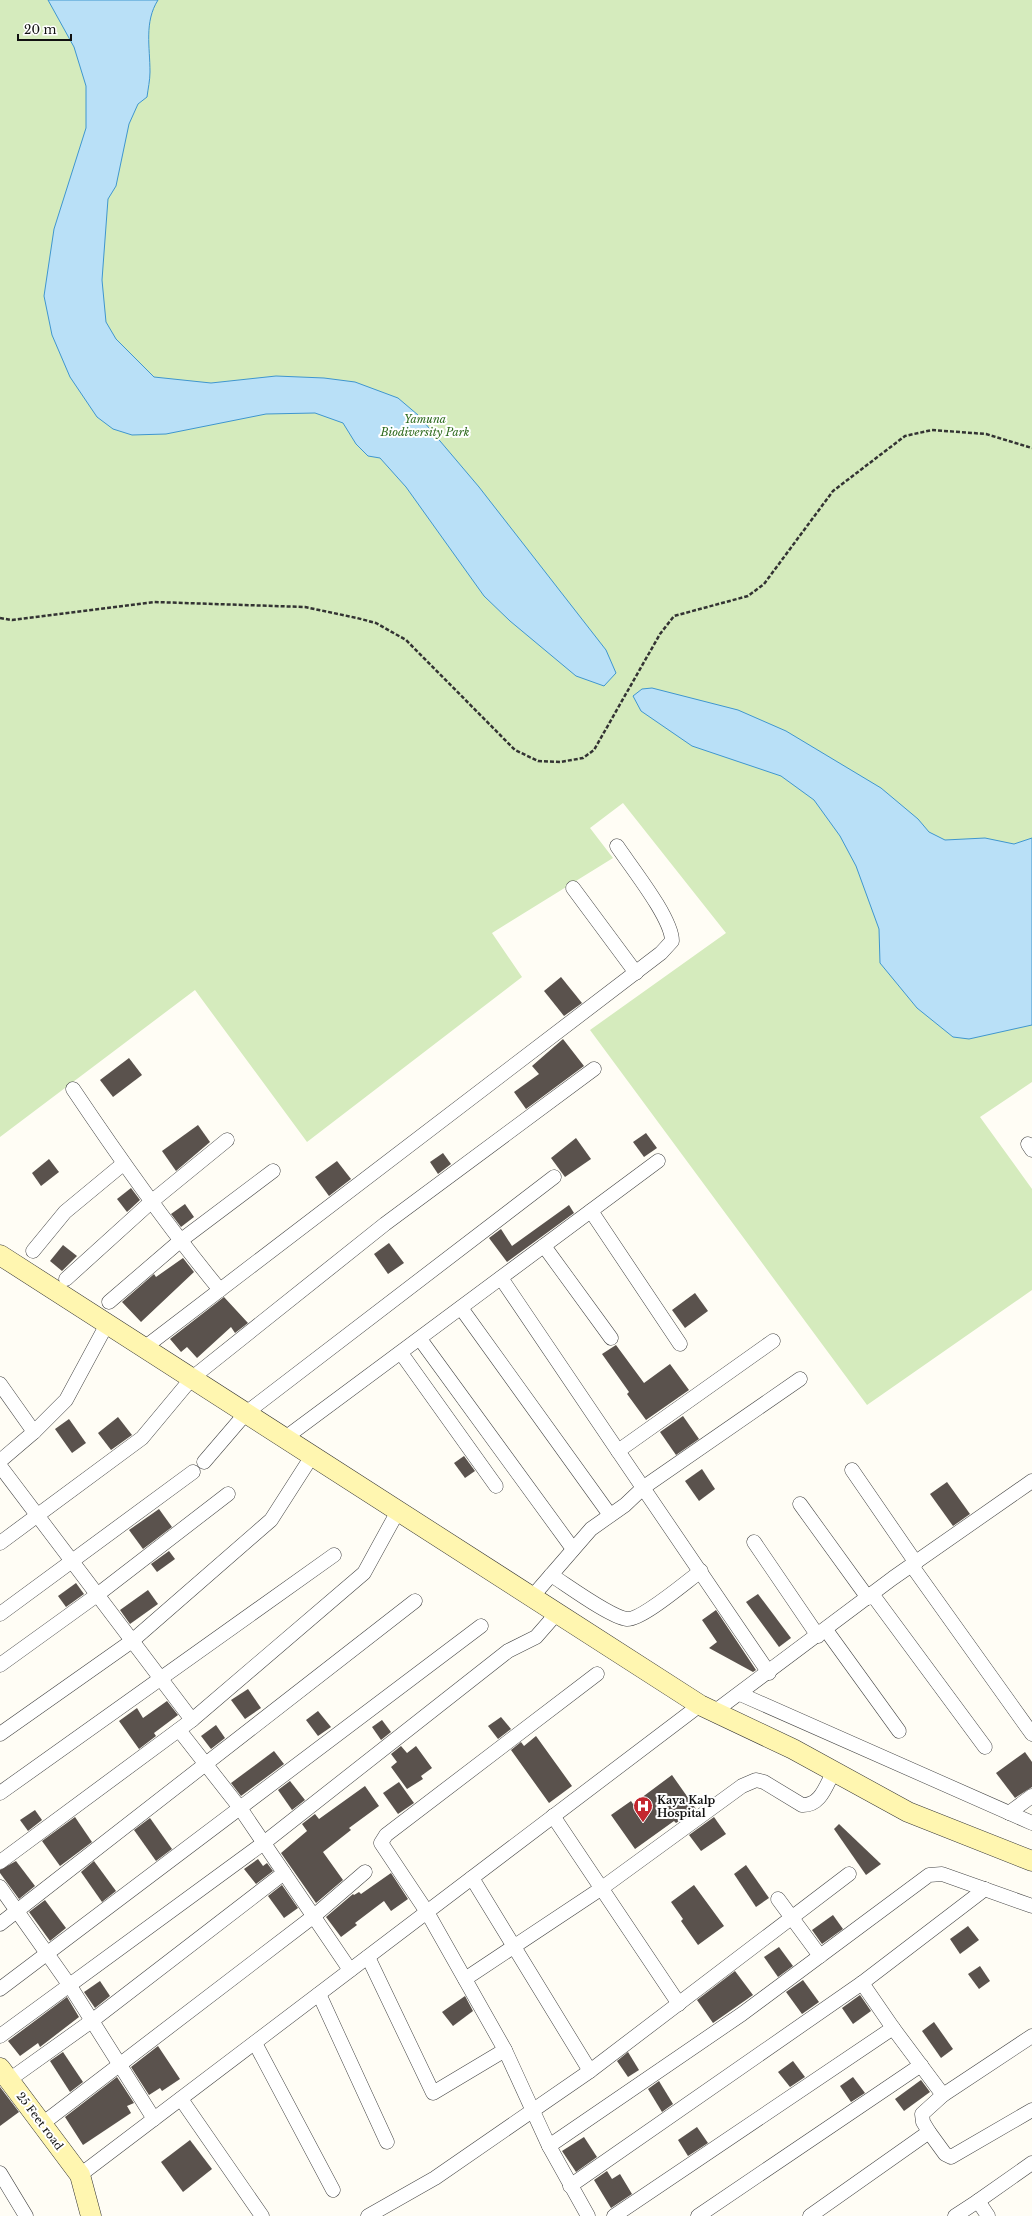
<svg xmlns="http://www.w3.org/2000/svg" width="1032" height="2216" font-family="'Libre Baskerville',serif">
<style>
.green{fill:#d5ebbd}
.water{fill:#b9e0f7;stroke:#3f96cf}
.building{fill:#5a524d}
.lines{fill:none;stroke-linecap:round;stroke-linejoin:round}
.street-casing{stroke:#444;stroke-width:15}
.secondary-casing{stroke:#333;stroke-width:21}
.path{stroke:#333;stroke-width:2.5;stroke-dasharray:4 2;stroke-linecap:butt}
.street{stroke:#fff;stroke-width:14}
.secondary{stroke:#fff6b0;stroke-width:20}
.labels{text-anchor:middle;stroke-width:4;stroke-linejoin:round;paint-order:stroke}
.park-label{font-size:11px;font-style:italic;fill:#2f6b1f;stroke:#fff}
.poi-label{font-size:11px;font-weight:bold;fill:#111;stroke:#fff;text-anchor:start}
.street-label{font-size:11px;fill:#111;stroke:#fff}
</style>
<rect width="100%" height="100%" fill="#fffdf5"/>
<!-- green -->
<polygon class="green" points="0,0 1032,0 1032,1082 980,1117 1032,1189 1032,1290 867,1405 590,1030 726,933 623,803 590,828 613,858 492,933 522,977 307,1142 195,990 0,1137"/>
<!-- water -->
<g class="water">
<path d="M48,0H158C144,22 150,47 150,72C150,80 148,89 147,97L138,104L129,124L116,186L108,199L102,280L106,322L116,339L154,377L211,383L276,376L324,378L355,382L398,398L418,415L479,487L606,650L616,673L604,686L576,676L510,621L484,596L406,487L380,458L368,456L356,444L343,423L315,413L266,414L166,434L132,435L113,429L97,417L70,377L52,335L44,296L54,229L86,128V86L74,47Z"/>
<polygon points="652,688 738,710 786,731 881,788 918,819 929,832 945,840 985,838 1014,844 1032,838 1032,1025 969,1039 953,1037 917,1008 880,963 879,929 856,866 840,836 814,800 781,776 692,746 641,711 633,696 642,689"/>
</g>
<!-- building -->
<g class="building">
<polygon points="561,977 582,1003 564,1016 544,991"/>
<polygon points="563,1039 584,1066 526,1109 514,1092 539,1074 532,1066"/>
<polygon points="129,1058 142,1075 113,1097 100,1080"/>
<polygon points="198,1125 210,1142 176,1171 162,1151"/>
<polygon points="646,1133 657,1148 644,1157 633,1142"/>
<polygon points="576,1138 591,1159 565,1177 551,1158"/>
<polygon points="443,1153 451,1164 438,1174 430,1162"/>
<polygon points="49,1159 59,1172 41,1186 32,1173"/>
<polygon points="337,1161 351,1179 329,1196 315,1177"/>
<polygon points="131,1188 140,1200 127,1212 117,1199"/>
<polygon points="185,1204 194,1217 181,1227 171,1214"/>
<polygon points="569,1205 574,1213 507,1262 489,1238 501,1229 512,1246"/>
<polygon points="389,1243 404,1263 388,1274 374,1254"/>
<polygon points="63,1245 77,1256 62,1271 50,1261"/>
<polygon points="183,1258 194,1272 141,1322 122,1302 154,1274 156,1277"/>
<polygon points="695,1293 708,1311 685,1328 672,1310"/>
<polygon points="224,1297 248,1323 235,1333 231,1327 197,1358 187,1347 181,1352 170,1339"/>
<polygon points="616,1345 644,1383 670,1364 689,1390 646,1420 627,1394 629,1392 602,1354"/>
<polygon points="683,1416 699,1439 676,1455 660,1432"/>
<polygon points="118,1417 132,1435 111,1450 98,1433"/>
<polygon points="69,1419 86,1443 72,1453 55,1429"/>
<polygon points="464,1456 475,1471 465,1478 454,1463"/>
<polygon points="702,1469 715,1489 699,1501 685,1481"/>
<polygon points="947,1482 970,1514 953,1526 930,1494"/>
<polygon points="159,1509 172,1527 143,1549 129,1530"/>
<polygon points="169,1551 175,1559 157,1572 151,1564"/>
<polygon points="76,1583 84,1594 66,1607 58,1596"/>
<polygon points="148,1590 158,1604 130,1624 120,1610"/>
<polygon points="758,1594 791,1638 779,1647 746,1602"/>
<polygon points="716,1610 756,1670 753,1672 709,1648 717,1642 702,1620"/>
<polygon points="248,1689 261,1708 245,1719 231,1700"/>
<polygon points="167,1701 178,1715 154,1733 156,1736 139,1749 119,1721 137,1708 143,1718"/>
<polygon points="318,1711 331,1727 318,1736 306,1720"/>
<polygon points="501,1717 511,1729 498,1739 488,1726"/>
<polygon points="382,1720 391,1732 381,1740 372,1727"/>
<polygon points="216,1725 225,1738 211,1749 201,1736"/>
<polygon points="536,1736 572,1786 549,1803 511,1750 521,1742 524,1746"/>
<polygon points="401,1746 407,1753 416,1746 432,1768 421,1776 423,1779 407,1789 391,1767 397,1762 391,1754"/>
<polygon points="274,1751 284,1764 241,1796 231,1783"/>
<polygon points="1025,1752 1032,1762 1032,1787 1015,1798 996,1773"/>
<polygon points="672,1775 696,1809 679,1821 676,1823 674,1821 635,1849 611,1815 631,1801 633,1804"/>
<polygon points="290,1781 305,1800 292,1810 278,1790"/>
<polygon points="399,1782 414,1803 398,1814 383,1793"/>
<polygon points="365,1786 379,1806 349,1828 351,1830 323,1852 343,1880 316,1903 281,1853 307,1831 302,1824 315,1814 319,1819"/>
<polygon points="35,1810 42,1820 28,1831 20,1820"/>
<polygon points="75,1817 92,1842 60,1866 42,1841"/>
<polygon points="714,1817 726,1834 701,1851 689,1835"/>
<polygon points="150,1818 172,1849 156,1861 134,1830"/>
<polygon points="839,1824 881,1864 866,1875 834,1829"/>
<polygon points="258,1859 263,1866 267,1863 273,1871 256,1884 244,1869"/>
<polygon points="16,1861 35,1886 19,1899 0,1873 0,1870"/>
<polygon points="94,1861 116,1891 102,1902 81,1872"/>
<polygon points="746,1865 769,1898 756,1907 734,1874"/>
<polygon points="391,1873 408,1899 391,1911 384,1901 355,1923 357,1925 341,1937 326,1917 353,1894 354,1895 359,1892 361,1894"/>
<polygon points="282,1885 298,1908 284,1918 268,1896"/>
<polygon points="694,1885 724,1926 698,1945 681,1921 683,1919 671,1902"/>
<polygon points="45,1900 66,1928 50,1941 29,1912"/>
<polygon points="833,1915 843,1929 822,1944 812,1930"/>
<polygon points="968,1926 979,1940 960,1954 950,1939"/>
<polygon points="779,1947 793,1966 778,1977 764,1957"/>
<polygon points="980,1966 990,1981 979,1989 968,1974"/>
<polygon points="735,1971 753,1995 713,2023 697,2000"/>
<polygon points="803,1980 819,2002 802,2014 786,1992"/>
<polygon points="100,1981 110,1996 95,2008 84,1992"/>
<polygon points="860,1995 871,2011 853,2024 842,2008"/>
<polygon points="465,1996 473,2011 453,2026 442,2012"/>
<polygon points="67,1997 79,2017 40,2047 38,2043 20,2056 8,2041"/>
<polygon points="934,2022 953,2049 941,2058 922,2031"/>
<polygon points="158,2046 180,2079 162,2091 160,2088 149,2095 131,2067"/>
<polygon points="63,2052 83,2082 70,2092 50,2061"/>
<polygon points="628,2052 639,2070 628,2077 617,2061"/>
<polygon points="793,2061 805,2077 790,2087 778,2072"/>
<polygon points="117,2077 134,2103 127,2106 131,2113 83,2145 65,2117"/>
<polygon points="853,2077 865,2093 851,2102 840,2086"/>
<polygon points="921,2080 930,2092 904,2111 895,2099"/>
<polygon points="659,2081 673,2104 662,2112 648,2089"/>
<polygon points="0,2087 19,2112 0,2126"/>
<polygon points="697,2127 708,2143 688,2156 678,2140"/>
<polygon points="584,2137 597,2157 576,2172 562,2151"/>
<polygon points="190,2140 212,2169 183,2192 161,2162"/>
<polygon points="607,2171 612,2179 620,2174 632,2194 611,2208 594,2180"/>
</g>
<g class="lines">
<defs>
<g id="street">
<polyline points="573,888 636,973"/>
<path d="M73,1089C120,1159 167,1226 220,1290"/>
<polyline points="1028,1144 1032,1150"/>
<polyline points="591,1211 680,1344"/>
<polyline points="544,1246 611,1338"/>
<polyline points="33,1251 65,1212 123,1164"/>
<polyline points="501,1278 618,1451"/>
<polyline points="66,1279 151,1202 227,1140"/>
<polyline points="109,1302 180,1241 273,1171"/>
<polyline points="461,1308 610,1515"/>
<polyline points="420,1339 573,1549"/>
<path d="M144,1348L661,953L672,941C672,918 631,867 617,846"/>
<polyline points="401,1353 496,1486"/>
<polyline points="0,1384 34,1432"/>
<polyline points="285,1438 658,1161"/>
<polyline points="0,1461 34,1432 66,1400 107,1324"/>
<polyline points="204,1462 246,1413 554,1177"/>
<polyline points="0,1466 192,1720"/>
<polyline points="852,1470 916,1563"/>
<polyline points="800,1504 868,1598"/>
<polyline points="754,1542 818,1636"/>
<polyline points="0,1543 142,1438 192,1378 385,1224 594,1069"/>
<polyline points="912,1566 1032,1734"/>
<path d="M551,1575C567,1585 610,1617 627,1619C642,1620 687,1581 701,1571"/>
<polyline points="872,1594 985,1747"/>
<polyline points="532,1597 591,1529 625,1505 644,1487 800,1379"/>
<polyline points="0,1614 193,1472"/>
<polyline points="826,1630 899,1731"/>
<polyline points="0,1665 97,1595 228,1494"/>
<polyline points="769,1673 618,1451 773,1341"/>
<polyline points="740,1694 1032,1823"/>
<polyline points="714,1712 893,1578 1032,1481"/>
<polyline points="179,1730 240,1808 350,1970"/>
<polyline points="0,1734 132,1641 271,1520 312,1456"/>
<polyline points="0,1793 334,1555"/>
<polyline points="1009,1813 1032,1796"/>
<polyline points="553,1816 679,2004"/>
<polyline points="0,1862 192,1720 364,1573 398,1511"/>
<polyline points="472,1878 590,2071"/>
<polyline points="0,1887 70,1986 154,2119"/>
<polyline points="778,1899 820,1956"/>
<polyline points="0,1924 415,1601"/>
<polyline points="368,1957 433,2093 505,2050"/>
<path d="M465,1979L602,1888L742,1786L756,1780L764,1782L802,1805C821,1806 826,1785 834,1771"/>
<polyline points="0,1989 481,1626"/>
<polyline points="319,1994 387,2142"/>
<polyline points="893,2028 943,2095"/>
<polyline points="0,2036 265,1842 508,1651 536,1637 557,1613"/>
<polyline points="255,2043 333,2190"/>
<polyline points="9,2080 93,2020 284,1873"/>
<polyline points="181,2099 262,2216"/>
<polyline points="42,2124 314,1916 365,1872"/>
<polyline points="929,2132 945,2154 951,2157 1032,2110"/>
<polyline points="549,2146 742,2014 929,1875 942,1874 1032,1906"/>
<polyline points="0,2173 26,2216"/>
<polyline points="80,2175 700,1705"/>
<polyline points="570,2186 862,1983 985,1889"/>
<polyline points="978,2201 1032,2163"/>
<polyline points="368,2216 435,2178 590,2071 849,1874"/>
<polyline points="588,2216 549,2146 505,2050 427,1912 381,1843 386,1835 597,1674"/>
<polyline points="614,2216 893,2028 862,1983"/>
<polyline points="698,2216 921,2065"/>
<polyline points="810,2216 929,2132 923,2122 922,2114 943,2095 1032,2036"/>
<polyline points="955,2216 978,2201 988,2216"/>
</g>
<g id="secondary">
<polyline points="0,1255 700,1705 793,1749 908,1812 1032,1861"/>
<polyline points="0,2068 80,2175 91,2216"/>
</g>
</defs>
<!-- street casing -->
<use href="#street" class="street-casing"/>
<!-- secondary casing -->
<use href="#secondary" class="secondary-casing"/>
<!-- path -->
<polyline class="path" points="0,618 12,620 154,602 305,607 357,618 376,623 406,640 515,750 538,761 560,762 583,758 594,750 660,634 674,616 748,596 764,584 833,491 905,436 932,430 986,434 1032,448"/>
<!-- street -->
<use href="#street" class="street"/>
<!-- secondary -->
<use href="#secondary" class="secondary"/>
</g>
<!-- icons -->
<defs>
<symbol id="hospital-pin" viewBox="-11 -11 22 30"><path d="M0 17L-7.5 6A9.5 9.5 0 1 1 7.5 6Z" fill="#c4262e" stroke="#fff"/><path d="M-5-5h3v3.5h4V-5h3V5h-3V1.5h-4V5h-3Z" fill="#fff"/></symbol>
</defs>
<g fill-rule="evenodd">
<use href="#hospital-pin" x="632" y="1795" width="22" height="30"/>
</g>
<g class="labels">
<!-- park labels -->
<g class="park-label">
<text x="425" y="423">Yamuna<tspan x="425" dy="13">Biodiversity Park</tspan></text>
</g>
<!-- poi labels -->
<g class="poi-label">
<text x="657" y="1804">Kaya Kalp<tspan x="657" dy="13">Hospital</tspan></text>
</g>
<!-- street labels -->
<g class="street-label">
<text transform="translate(40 2121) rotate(53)" y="4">25 Feet road</text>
</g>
</g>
<!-- scale -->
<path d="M18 34v6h53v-6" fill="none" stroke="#111111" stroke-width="2"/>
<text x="24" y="34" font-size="12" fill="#111111" stroke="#ffffff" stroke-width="3" paint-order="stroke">20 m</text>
</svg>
